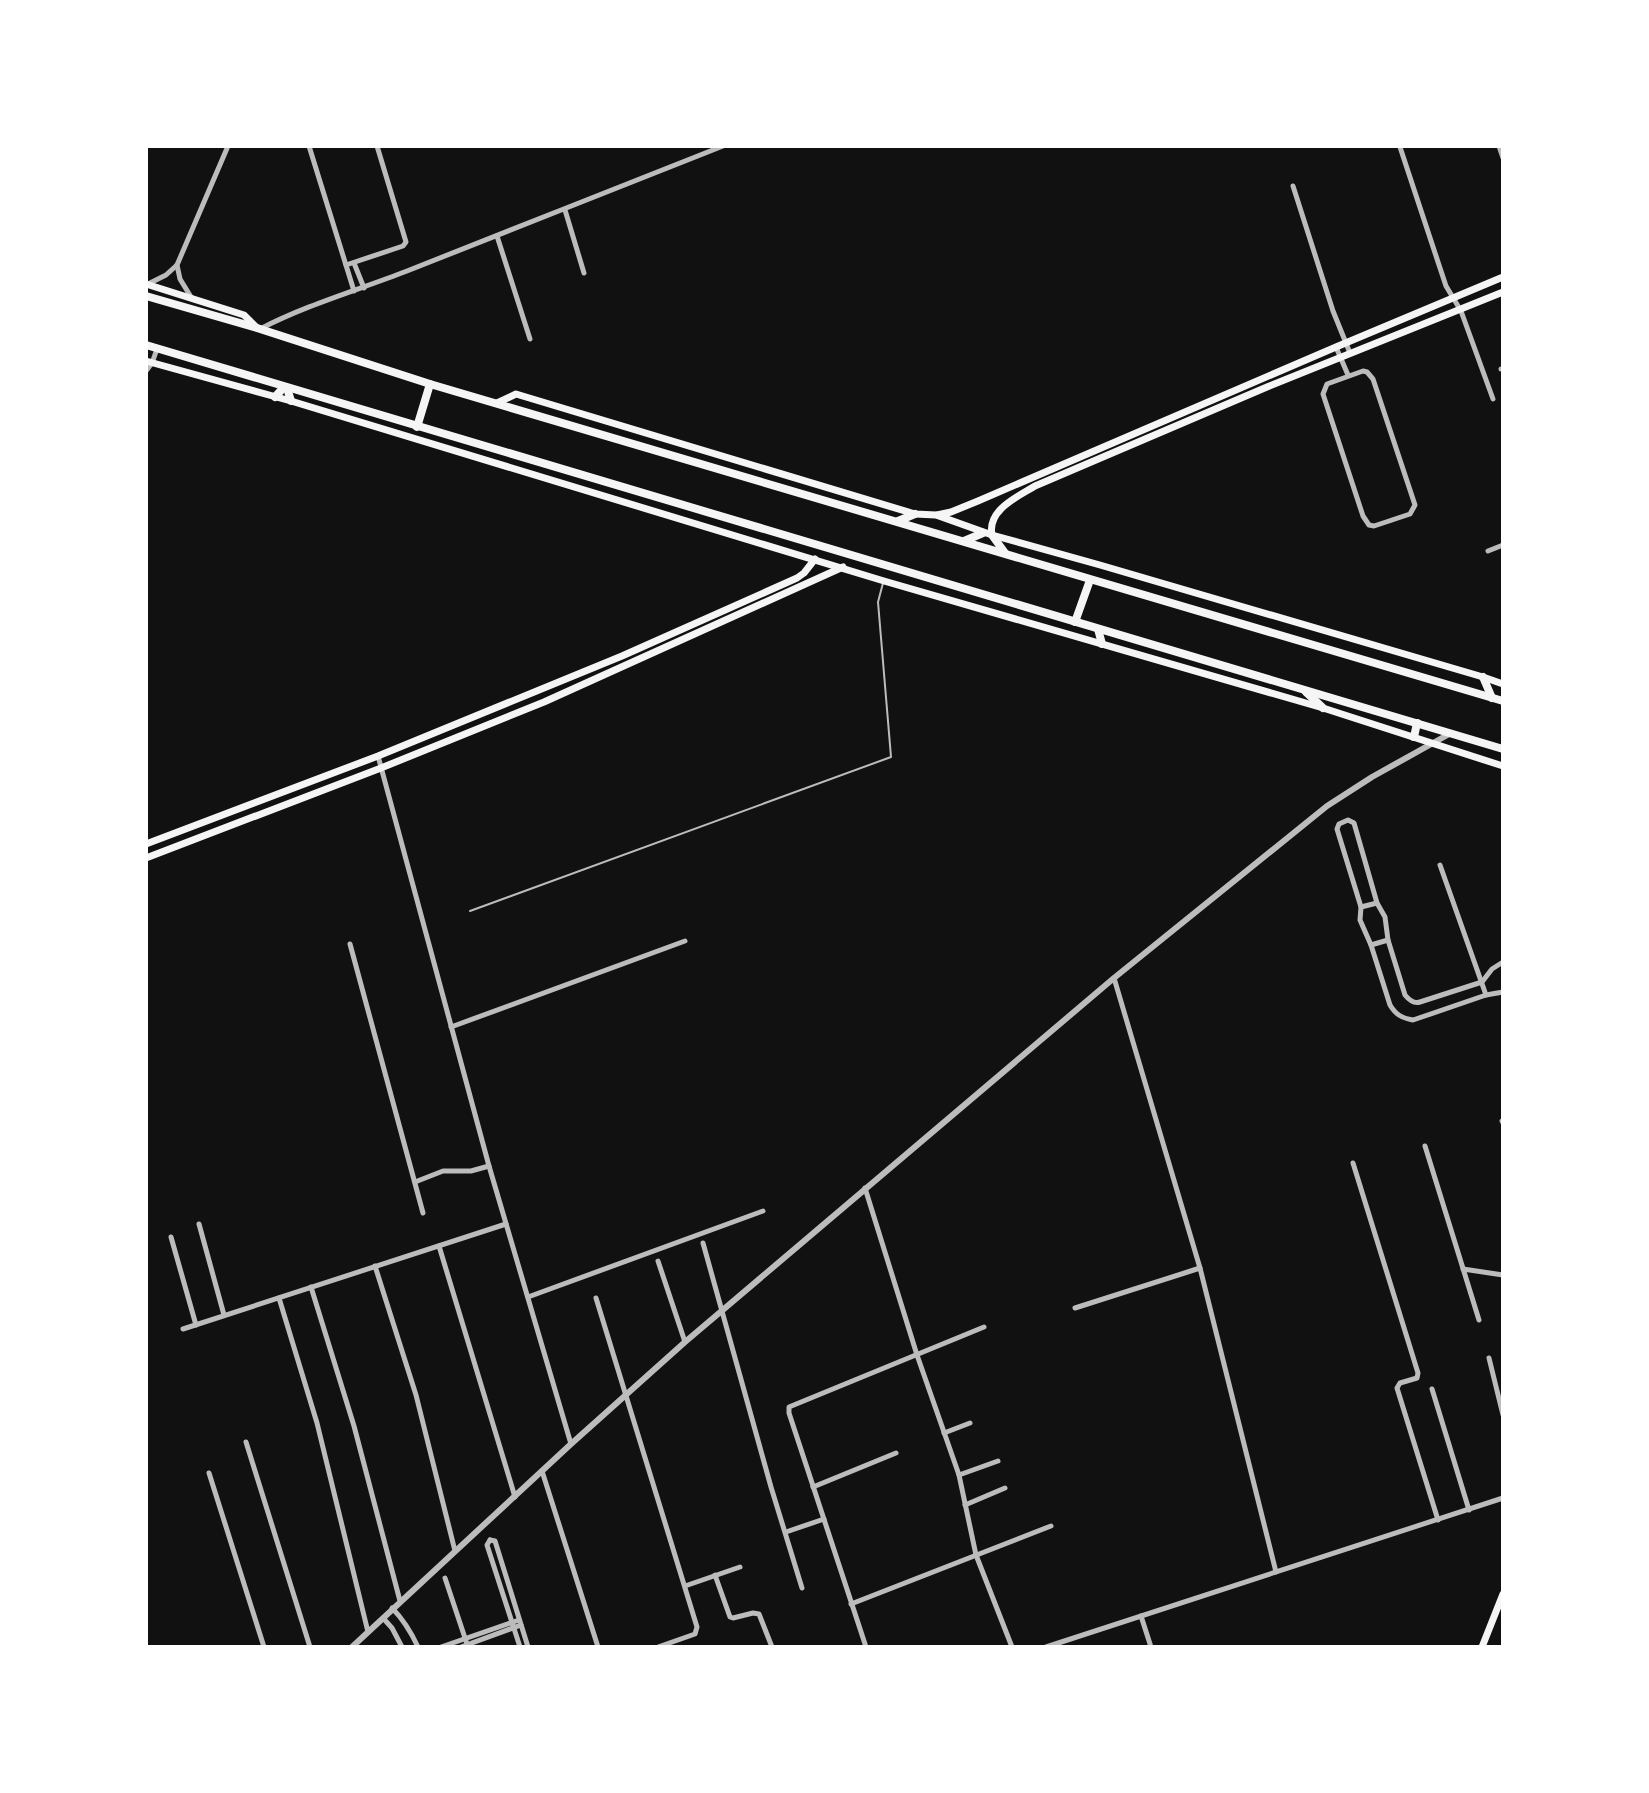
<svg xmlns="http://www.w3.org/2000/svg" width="1649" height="1793" font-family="Quicksand,sans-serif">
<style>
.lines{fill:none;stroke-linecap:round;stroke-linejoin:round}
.service{stroke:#bcbcbc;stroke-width:2}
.minor{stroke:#bcbcbc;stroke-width:5}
.tertiary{stroke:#bcbcbc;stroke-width:6}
.secondary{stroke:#f5f5f5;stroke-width:7}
.trunk{stroke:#f5f5f5;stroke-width:8}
</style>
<rect width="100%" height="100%" fill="#111"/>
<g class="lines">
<!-- service -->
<polyline class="service" points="470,911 891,757 878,602 883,583"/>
<!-- minor -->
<g class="minor">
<polyline points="309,146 354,291"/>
<polyline points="1499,146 1503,158"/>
<polyline points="1400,147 1440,268 1446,286 1461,311 1493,399"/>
<polyline points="1293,186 1333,311 1350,353"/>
<polyline points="565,210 584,273"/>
<polyline points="497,236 530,339"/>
<polyline points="354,263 364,288"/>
<polyline points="177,265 180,279 191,297"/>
<polyline points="346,265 403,246 406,242 377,146"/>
<polyline points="148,284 166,275 177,265 228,146"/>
<path d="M260,329C306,305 358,290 407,271C512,229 618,188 723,146"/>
<polyline points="1336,347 1348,375"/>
<polyline points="1501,369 1503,369"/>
<polyline points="146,371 152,363 157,349"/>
<polygon points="1363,371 1367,372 1373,379 1415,505 1410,514 1374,526 1369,525 1363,516 1323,394 1327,384"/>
<polyline points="1488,551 1503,545"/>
<polyline points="378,756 489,1166 571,1444"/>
<polyline points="1440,865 1486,995"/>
<polyline points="1361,907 1377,903"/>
<polyline points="350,944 423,1213"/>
<polyline points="1371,945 1388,940"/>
<path d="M1503,962L1492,969L1482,982L1420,1002C1414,1004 1409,1000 1405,995L1388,940L1385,917L1377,903L1354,823L1348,820L1339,824L1337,829L1361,907L1360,920L1371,945L1390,1005C1396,1015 1402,1018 1413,1020L1486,995L1503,992"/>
<polyline points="1114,978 1200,1268 1276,1572"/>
<polyline points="451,1027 685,941"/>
<polyline points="1502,1121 1503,1123"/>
<polyline points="1425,1146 1479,1320"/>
<polyline points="1353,1163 1418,1373 1417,1378 1400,1383 1397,1388 1438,1520"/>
<polyline points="415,1182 443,1171 471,1171 489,1166"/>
<polyline points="865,1188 917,1355 959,1475 976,1555 1012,1647"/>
<polyline points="199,1224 224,1315"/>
<polyline points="171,1237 196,1325"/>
<polyline points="703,1243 771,1487 802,1588"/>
<polyline points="439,1246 515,1497"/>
<polyline points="658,1261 685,1342"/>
<polyline points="375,1266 416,1395 455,1551"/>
<polyline points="1463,1269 1503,1275"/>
<polyline points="311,1287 354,1426 400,1601"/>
<polyline points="528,1297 763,1211"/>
<polyline points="279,1298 317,1423 368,1632"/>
<polyline points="596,1298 697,1627 695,1634 658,1647"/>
<polyline points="1075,1308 1200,1268"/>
<polyline points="183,1329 506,1224"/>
<polyline points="1489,1358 1503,1415"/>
<polyline points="1432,1389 1469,1510"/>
<polyline points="944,1433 970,1423"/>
<polyline points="246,1442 310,1647"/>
<polyline points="542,1471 598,1647"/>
<polyline points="209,1473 264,1647"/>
<polyline points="959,1475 998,1461"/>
<polyline points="813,1487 896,1453"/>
<polyline points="965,1505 1005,1488"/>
<polyline points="786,1532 824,1519"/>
<polyline points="490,1540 495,1541 528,1647"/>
<polyline points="490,1540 487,1545 520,1647"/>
<polyline points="715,1575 730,1617 733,1618 753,1613 759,1614 772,1647"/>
<polyline points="445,1578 468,1647"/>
<polyline points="685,1586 740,1567"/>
<polyline points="851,1604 1051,1526"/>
<path d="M392,1608C404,1620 411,1632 418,1647"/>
<polyline points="1141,1616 1151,1647"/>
<polyline points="383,1618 392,1628 402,1647"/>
<polyline points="441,1647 519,1620"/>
<polyline points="461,1647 521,1625"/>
<polyline points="866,1647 789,1413 789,1407 984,1327"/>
<polyline points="1046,1647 1503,1498"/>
</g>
<!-- tertiary -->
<polyline class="tertiary" points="352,1647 571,1444 685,1342 1114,978 1327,806 1372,777 1451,733"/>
<!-- secondary -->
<g class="secondary">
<polyline points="146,284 244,315 257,328"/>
<polyline points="146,361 291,401 884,581 1323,708 1503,766"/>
<polyline points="497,403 516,394 915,514 936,515 992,535 1100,565 1483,677 1503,684"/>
<polyline points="937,515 951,512 978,501 1336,347 1503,277"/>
<path d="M992,535C987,510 1017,497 1035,486L1267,387L1503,292"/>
<polyline points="146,844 378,756 622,656 797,578 804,573 815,559"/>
<polyline points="146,858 381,768 544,702 843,567"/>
<polyline points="1482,1647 1503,1594"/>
</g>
<!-- trunk -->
<g class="trunk">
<polyline points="146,296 257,328 430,384 1503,701"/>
<polyline points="146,345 1503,749"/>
<polyline points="287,388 291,401"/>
<polyline points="275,397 284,387"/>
<polyline points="417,427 430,384"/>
<polyline points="898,521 915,514"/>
<polyline points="992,535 1005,553"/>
<polyline points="964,541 983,533"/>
<polyline points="1075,622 1090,580"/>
<polyline points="1098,629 1102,644"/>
<polyline points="1483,677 1492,698"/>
<polyline points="1306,692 1323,708"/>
<polyline points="1414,737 1417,723"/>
</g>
</g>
<!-- border -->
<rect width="1649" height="1793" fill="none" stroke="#ffffff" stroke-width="296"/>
</svg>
